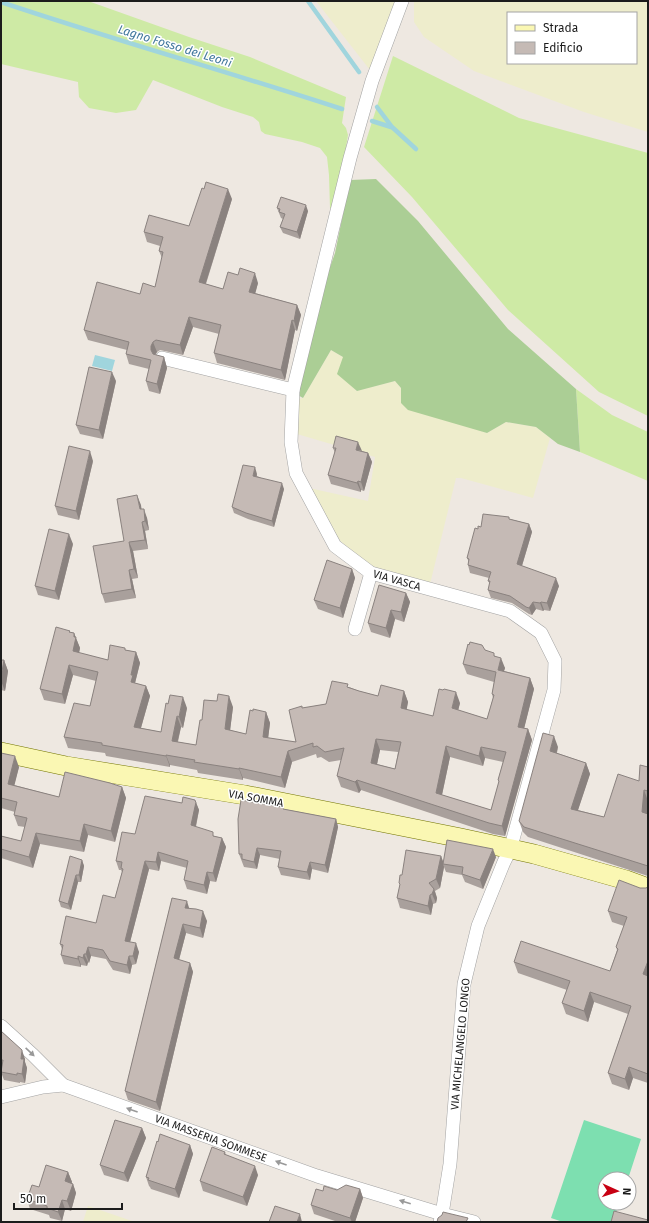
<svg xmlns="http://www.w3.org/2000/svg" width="649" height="1223" font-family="'Fira Sans',sans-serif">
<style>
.farmland{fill:#eeedcc;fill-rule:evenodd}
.grass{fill:#ceeaa5}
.forest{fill:#abce95}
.pitch{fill:#7ddfb0}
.water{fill:#a0d5dd}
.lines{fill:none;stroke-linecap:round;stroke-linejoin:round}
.stream{stroke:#a0d5dd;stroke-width:4.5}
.street-casing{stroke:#a3a3a3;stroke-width:14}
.secondary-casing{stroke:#727402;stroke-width:20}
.street{stroke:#fff;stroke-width:13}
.secondary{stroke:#faf7b3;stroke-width:19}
.wall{fill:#a9a09c;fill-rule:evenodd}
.shaded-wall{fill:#8a827f}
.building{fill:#c5bab5;stroke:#8a827f;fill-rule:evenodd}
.oneway{fill:#999}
.labels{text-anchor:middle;stroke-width:3;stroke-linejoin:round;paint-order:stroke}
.street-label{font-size:11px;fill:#1c1c1c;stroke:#fff}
.water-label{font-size:12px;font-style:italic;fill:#42789d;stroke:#fff}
</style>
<rect width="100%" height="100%" fill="#eee8e1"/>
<!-- farmland -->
<g class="farmland">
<polygon points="316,1 398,1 370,70"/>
<path d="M414,1H648V132L584,112L474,71L424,37L414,22ZM508,13H636V63H508Z"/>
<polygon points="331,350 343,357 356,391 395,381 401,388 401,403 487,433 506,422 536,427 550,438 533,498 461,478 456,478 430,584 371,568 338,539 309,488 368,501 375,457 297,434 296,399 303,398"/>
<polygon points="88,1206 135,1222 83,1222"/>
</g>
<!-- grass -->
<g class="grass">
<polygon points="1,1 88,1 189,37 250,57 346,97 342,123 346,128 348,135 336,209 330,208 329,175 327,157 320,148 302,142 265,134 261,131 259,122 253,117 222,107 153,80 136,110 116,113 89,108 79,97 78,82 1,64"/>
<polygon points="393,56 519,118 648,153 648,416 599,392 508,310 412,197 364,147"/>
<polygon points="576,389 612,415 648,432 648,481 580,452"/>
</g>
<!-- forest -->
<polygon class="forest" points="376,179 418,221 508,329 576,389 580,452 558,444 536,427 506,422 487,433 408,410 401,403 401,388 395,381 357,391 337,374 343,357 331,350 303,398 296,394 317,305 335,253 350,180"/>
<!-- pitch -->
<polygon class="pitch" points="584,1120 641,1139 628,1179 605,1179 605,1203 619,1203 613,1222 563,1222 551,1218"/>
<!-- water -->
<polygon class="water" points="95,355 115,360 112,371 92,366"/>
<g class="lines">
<!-- stream -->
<g class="stream">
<polyline points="308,1 359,72"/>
<path d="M1,2C114,40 229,72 342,109"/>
<polyline points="377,107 392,127 416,149"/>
<polyline points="372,121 391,127"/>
</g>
<defs>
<g id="street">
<polyline points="402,1 372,81 350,158 293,390 291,442 296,473 335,546 371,573 510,611 541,633 555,661 554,690 510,850 504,862 478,926 464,984 450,1164 442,1214 440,1222"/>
<polyline points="162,358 293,390"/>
<polyline points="355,629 371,573"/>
<polyline points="1,1026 33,1055 63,1085 317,1176 442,1214 474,1222"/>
<polyline points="1,1097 43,1087 63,1085"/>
</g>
<polyline id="secondary" points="1,752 66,766 245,795 461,838 534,854 626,880 648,888"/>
</defs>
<!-- street casing -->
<use href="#street" class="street-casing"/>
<!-- secondary casing -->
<use href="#secondary" class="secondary-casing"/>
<!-- street -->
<use href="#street" class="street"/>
<!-- secondary -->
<use href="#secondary" class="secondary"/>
</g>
<!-- wall -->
<g class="wall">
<polygon points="232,199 206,284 223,289 258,283 255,293 297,305 301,315 297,331 295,330 285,380 217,363 214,353 219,334 193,327 183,355 160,350 157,352 155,355 164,357 167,368 160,394 149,391 146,381 149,369 129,364 126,354 127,350 88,340 84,330 140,294 155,287 162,258 159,251 160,246 147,242 144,232 189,226"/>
<polygon points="277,208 308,211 300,239 283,233 280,227 283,219 281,218"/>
<polygon points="116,381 103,439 80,434 76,425"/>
<polygon points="333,448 362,451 368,453 372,462 364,491 361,490 361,492 331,484 328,475 335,453"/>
<polygon points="93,461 79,520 58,515 55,506"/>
<polygon points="257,474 257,476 284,489 274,527 248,519 234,513 232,507"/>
<polygon points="141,505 141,509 147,518 149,530 145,531 148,549 133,551 138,578 132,579 136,598 105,603 102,594 124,541"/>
<polygon points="510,519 529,524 532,532 522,566 559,586 550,611 544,610 543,611 536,609 532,615 529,614 512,603 491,598 488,590 490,584 488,581 489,578 470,573 468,565 469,562 467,558 478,529 481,527"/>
<polygon points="73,544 59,600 38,595 35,586"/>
<polygon points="352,569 355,578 343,618 318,609 314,600"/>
<polygon points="406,593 410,602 404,622 395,619 390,638 371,632 368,623"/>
<path d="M70,631V632L74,633L80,648L79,653L108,660L126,650L136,652L140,663L135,683L146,686L150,696L141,728L161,732L187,708L183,728L181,727L178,742L196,745L202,720L233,707L230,730L246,734L266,712L270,723L268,738L296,742L303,708L326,704L349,687L359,691L378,696L404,691L408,702L406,710L433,716L460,703L458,710L487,719L493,698L492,694L494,682L467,674L463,664L485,650L495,656L505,668L504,671L530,678L534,689L524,728L528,729L532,740L505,836L493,834L361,790L359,793L341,787L337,776L341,760L329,762L321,757L317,758L316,754L292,762L285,788L243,778V780L198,773L197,770L170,765V767L106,756L105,753L68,748L64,737L90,706L96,681L73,675L65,704L44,700L40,689ZM380,750L398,752L395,769L377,764ZM450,757L483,766L485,758L503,762L498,780L499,782L491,810L442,795Z"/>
<polygon points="1,660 4,660 8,671 5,691 1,690"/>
<polygon points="558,747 557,753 586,763 590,774 578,810 604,817 639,781 648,767 648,801 647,813 648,814 648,876 528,837 523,832 519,821"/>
<polygon points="1,753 19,767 14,785 59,797 122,787 126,798 115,842 88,835 84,852 40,844 33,868 1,858 1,836 21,841 25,827 18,826 14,815 15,812 1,808"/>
<polygon points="195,800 199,810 196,827 214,836 222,838 226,847 216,882 210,881 207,894 187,889 184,880 187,868 161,861 159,871 149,869 130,942 139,952 136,964 132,965 130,974 113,970 106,959 91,956 89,963 88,962 87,966 81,965 81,967 64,964 61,955 62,949 60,944 96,923 115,898 122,872 121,870 119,870 116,861 135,834 182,803"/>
<polygon points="284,809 336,819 338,827 328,873 312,869 310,880 281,875 278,867 280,859 260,855 257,869 244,867 239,854"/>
<polygon points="441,856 443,862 496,857 483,889 465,882 462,875 446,872 444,867 440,888 435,891 437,898 436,903 433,904 431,915 400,908 397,898 402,875"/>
<polygon points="82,860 84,866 81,882 78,882 71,910 61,907 59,901"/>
<polygon points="648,887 648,1083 633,1078 629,1090 612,1084 608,1073 628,1014 594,1002 588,1022 566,1014 562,1003 567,990 518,973 514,962 610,971 617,950 616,947 624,926 612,922 608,911 640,888 646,888"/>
<polygon points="172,898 189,909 207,921 203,938 186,933 179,960 190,963 193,972 160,1111 128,1100 125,1091"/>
<polygon points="1,1031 25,1059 25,1062 27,1068 25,1083 20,1082 20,1083 4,1080 1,1072 2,1068 1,1068"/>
<polygon points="142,1128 146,1138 128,1182 104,1175 100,1165"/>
<polygon points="158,1142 190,1145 193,1154 179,1198 151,1189 150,1187 149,1186 146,1177"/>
<polygon points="225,1152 226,1155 258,1175 247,1206 203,1191 200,1181"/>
<polygon points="68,1172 72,1182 71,1183 73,1184 76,1193 71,1211 65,1209 62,1221 50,1218 49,1215 30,1209 27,1199 39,1187"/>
<polygon points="360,1189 363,1198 355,1222 338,1222 314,1214 311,1205 323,1191 337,1190"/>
</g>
<!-- shaded-wall -->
<g class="shaded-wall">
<polygon points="228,189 232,199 203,292 199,282"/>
<polygon points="306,205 308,211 300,239 297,232"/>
<polygon points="255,273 258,283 253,302 249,292"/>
<polygon points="297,305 301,315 297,331 294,321"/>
<polygon points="189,317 193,327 183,355 180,345"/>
<polygon points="292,320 295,330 285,380 281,370"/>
<polygon points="153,342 157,352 154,356 151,350 151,346"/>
<polygon points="164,357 167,368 160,394 157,384"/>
<polygon points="112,372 116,381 103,439 99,430"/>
<polygon points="358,442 362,451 356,450"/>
<polygon points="90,451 93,461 79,520 76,511"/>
<polygon points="368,453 372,462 364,491 361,482"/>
<polygon points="255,467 257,474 255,482 253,476"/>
<polygon points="358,481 361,490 361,492 357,483"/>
<polygon points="282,483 284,489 274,527 272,521"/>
<polygon points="137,495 141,505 143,519 140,509"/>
<polygon points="144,509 147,518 149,530 145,521"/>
<polygon points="142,522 145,531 148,549 145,540"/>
<polygon points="529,524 532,532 520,572 517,564"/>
<polygon points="69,534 73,544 59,600 55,591"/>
<polygon points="129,542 133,551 138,578 134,569"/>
<polygon points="352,569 355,578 343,618 340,608"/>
<polygon points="129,570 132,579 136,598 132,589"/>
<polygon points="556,578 559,586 550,611 547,603"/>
<polygon points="406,593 410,602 404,622 401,612"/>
<polygon points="533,602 536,609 532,615 529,608"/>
<polygon points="541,602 544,610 543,611 540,603"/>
<polygon points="391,610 395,619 390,638 386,628"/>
<polygon points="74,633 80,648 77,662 73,651 74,637"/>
<polygon points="136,652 140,663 135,683 131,682 131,675"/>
<polygon points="501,658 505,668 501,680 498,670"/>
<polygon points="4,660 8,671 5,691 1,681 1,677"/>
<polygon points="69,665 73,675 65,704 62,694"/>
<polygon points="530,678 534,689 522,737 518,727"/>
<polygon points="146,686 150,696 138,738 134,727"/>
<polygon points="404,691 408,702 405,719 401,708"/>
<polygon points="456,692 460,703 456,719 452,708"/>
<polygon points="229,696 233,707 229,739 225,729"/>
<polygon points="183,697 187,708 183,728 179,717"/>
<polygon points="266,712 270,723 267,747 263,737"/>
<polygon points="177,716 181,727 175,752 172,741"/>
<polygon points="528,729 532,740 505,836 502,826"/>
<polygon points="554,736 558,747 554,762 550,751"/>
<polygon points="376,739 380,750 375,774 371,763"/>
<polygon points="446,746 450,757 440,804 436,793"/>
<polygon points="481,747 485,758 483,766 479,756"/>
<polygon points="288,751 292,762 285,788 281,777"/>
<polygon points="166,755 170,765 170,767 166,756"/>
<polygon points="15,756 19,767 12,795 8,784"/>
<polygon points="586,763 590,774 575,819 571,809"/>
<polygon points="239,768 243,778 243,780 239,769"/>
<polygon points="357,780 361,790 359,793 355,782"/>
<polygon points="122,787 126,798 115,842 111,831"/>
<polygon points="644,790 648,801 646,823 642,812"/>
<polygon points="195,800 199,810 194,834 191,825"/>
<polygon points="336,819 338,827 328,873 325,865"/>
<polygon points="84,824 88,835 84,852 80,841"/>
<polygon points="36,833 40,844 33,868 29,857"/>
<polygon points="222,838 226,847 216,882 213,873"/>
<polygon points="257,848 260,855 257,869 254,862"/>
<polygon points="493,849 496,857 483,889 480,880"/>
<polygon points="158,852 161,861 159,871 156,862"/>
<polygon points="441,856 444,864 443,864 444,867 440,888 436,879"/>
<polygon points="82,860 84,866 81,882 79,875"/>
<polygon points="145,861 149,869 128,950 125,941"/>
<polygon points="310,862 312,869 310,880 307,872"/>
<polygon points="207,872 210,881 207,894 204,885"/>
<polygon points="76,875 78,882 71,910 68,904"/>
<polygon points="434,889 437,898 436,903 432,894"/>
<polygon points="430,895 433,904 431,915 428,906"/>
<polygon points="187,901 190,911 185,908"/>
<polygon points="203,911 207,921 203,938 200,928"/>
<polygon points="183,924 186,933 177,967 174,958"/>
<polygon points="136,943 139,952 136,964 133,956"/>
<polygon points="88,947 91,956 89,963 86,954"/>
<polygon points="84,954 88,962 87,966 83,958"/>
<polygon points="78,956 81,965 81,967 78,959"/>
<polygon points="129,956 132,965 130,974 127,965"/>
<polygon points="648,961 648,982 643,974"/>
<polygon points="190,963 193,972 160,1111 156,1102"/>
<polygon points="590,992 594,1002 588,1022 584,1011"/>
<polygon points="22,1050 25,1059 25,1062 27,1068 25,1083 22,1074 21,1059"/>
<polygon points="629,1067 633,1078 629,1090 625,1079"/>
<polygon points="142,1128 146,1138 128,1182 124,1173"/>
<polygon points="190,1145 193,1154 179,1198 175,1189"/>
<polygon points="255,1166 258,1175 247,1206 243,1197"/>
<polygon points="68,1172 72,1182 69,1191 65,1181"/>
<polygon points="73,1184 76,1193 71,1211 67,1201"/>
<polygon points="360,1189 363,1198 355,1222 352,1222 350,1218"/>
<polygon points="62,1200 65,1209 62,1221 58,1212"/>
<polygon points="300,1214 302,1222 297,1222"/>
</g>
<!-- building -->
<g class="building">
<polygon points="206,182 228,189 199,282 223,289 228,272 238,275 240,268 255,273 249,292 297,305 294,321 292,320 281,370 214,353 221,325 189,317 180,345 156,340 153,342 151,346 151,350 153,354 164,357 157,384 146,381 151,360 126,354 129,342 84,330 97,282 140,294 143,283 155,287 163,252 159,251 163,237 144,232 149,215 189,226 202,188 204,189"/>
<polygon points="281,197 306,205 297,232 280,227 285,214 279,212 280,209 277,208"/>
<polygon points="89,367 112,372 99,430 76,425"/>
<polygon points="336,436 358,442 356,450 368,453 361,482 358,481 357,483 328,475 336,448 333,448"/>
<polygon points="69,446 90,451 76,511 55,506"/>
<polygon points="243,465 255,467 253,476 282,483 272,521 246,513 232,507"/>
<polygon points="137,495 140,509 144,509 145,521 142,522 145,540 129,542 134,569 129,570 132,589 102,594 93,546 124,541 117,499"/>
<polygon points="483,514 509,517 509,519 529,524 517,564 556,578 547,603 541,602 540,603 533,602 529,608 526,607 510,596 488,590 490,581 488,581 491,572 468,565 469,559 467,558 475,528 478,529 478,526 481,527"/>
<polygon points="49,529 69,534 55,591 35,586"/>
<polygon points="327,560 352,569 340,608 314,600"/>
<polygon points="379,585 406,593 401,612 391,610 386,628 368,623"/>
<path d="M56,627L70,631L69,632L74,633V637H76L73,651L108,660L110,645L125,648V650L136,652L131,675H133L131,682L146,686L134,727L161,732L166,703L168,704L170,695L183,697L179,717L177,716L172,741L196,745L200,720H202L204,700L217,701L218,694L229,696L225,729L246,734L250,710L253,711V709L266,712L263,737L296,742L289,710L302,706V708L326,704L332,681L348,684L347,687L359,691L378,696L381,685L404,691L401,708L433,716L439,689L443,690L444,689L456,692L452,708L487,719L494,695L492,694L496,672L463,664L468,644L469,645L470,642L482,645L485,650L494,653V656L501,658L498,670L530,678L518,727L528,729L502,826L489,823L357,780L355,782L337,776L344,748L325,752L317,746L313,747V743L288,751L281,777L239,768V769L194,762L195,760L166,755V756L102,745V743L64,737L74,703L90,706L98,672L69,665L62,694L40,689ZM376,739L401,742L395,769L371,763ZM446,746L479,756L481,747L506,752L498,780L499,781L491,810L436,793Z"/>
<polygon points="1,660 4,660 1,677"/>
<polygon points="543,733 554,736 550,751 586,763 571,809 604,817 618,774 639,781 640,765 648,767 648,791 644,790 642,812 648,814 648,866 524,827 519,821"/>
<polygon points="1,753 15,756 8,784 59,797 65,772 110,783 122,787 111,831 84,824 80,841 36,833 29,857 1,849 1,836 21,841 27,818 14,815 17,802 1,798"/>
<polygon points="145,796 182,803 183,797 195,800 195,801 196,802 191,825 213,832 213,836 222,838 213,873 207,872 204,885 184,880 188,861 158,852 156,862 145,861 125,941 136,943 133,956 129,956 127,965 110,961 103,950 88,947 86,954 84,954 83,958 78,956 78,959 61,955 63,945 60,944 66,916 96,923 103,895 115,898 123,869 121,868 122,862 116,861 122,832 135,834"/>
<polygon points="241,800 283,807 283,809 336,819 325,865 310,862 307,872 278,867 281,851 257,848 254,862 242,859 242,854 239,854 238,819"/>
<polygon points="447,840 493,849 480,880 462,874 463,867 443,864"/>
<polygon points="406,850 441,856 436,879 429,883 434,889 432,894 430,895 428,906 397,898 400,884 399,883 400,875 402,875"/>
<polygon points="70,856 82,860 79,875 76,875 68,904 59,901"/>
<polygon points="619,880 640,888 646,888 648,887 648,961 643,974 648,976 648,1074 629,1067 625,1079 608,1073 631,1006 590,992 584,1011 562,1003 570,981 514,962 521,941 610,971 618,949 616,947 627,917 608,911"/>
<polygon points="172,898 187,901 185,908 196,909 203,911 200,928 183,924 174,958 190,963 156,1102 125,1091"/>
<polygon points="1,1031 22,1050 21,1059 24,1059 22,1074 17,1073 17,1075 1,1072 3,1060 1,1060"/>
<polygon points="115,1120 142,1128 124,1173 100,1165"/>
<polygon points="160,1134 190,1145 175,1189 148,1180 149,1178 146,1177 157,1141 158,1142"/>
<polygon points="212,1147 225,1152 224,1154 255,1166 243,1197 200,1181"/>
<polygon points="46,1165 68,1172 65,1181 73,1184 67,1201 62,1200 58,1212 47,1208 47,1206 27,1199 32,1185 39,1187"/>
<polygon points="346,1185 360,1189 350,1218 311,1205 316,1189 323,1191 324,1186 337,1190"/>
<polygon points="275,1206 300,1214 297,1222 269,1222"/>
<polygon points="614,1211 648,1220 648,1222 611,1222"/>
<polygon points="443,1212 468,1218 466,1222 437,1222 438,1218 442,1215"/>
</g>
<!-- one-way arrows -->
<defs><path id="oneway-solid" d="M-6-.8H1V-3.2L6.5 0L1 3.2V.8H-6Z"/></defs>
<g class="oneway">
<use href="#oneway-solid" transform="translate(30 1052) rotate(43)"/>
<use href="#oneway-solid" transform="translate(132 1110) rotate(-160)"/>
<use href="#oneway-solid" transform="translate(281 1163) rotate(-160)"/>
<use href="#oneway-solid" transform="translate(405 1202) rotate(-163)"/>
</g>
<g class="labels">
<!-- street labels -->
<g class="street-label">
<text transform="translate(397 580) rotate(16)" y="4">VIA VASCA</text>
<text transform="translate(256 798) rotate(10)" y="4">VIA SOMMA</text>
<text transform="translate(460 1044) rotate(-85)" y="4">VIA MICHELANGELO LONGO</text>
<text transform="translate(211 1138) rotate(20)" y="4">VIA MASSERIA SOMMESE</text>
</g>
<!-- water labels -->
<g class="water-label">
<text transform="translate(175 46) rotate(17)" y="4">Lagno Fosso dei Leoni</text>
</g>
</g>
<!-- border -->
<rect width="649" height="1223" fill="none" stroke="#1c1c1c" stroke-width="4"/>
<!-- legend -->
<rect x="507" y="12" width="130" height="52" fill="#ffffff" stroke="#a4a4a4"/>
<rect x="515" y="25" width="20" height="6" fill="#faf7b3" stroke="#a4a4a4"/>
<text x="543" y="32" font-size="12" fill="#1c1c1c">Strada</text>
<rect x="515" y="42" width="20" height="12" fill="#c5bab5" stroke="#a4a4a4"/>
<text x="543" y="52" font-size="12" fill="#1c1c1c">Edificio</text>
<!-- north arrow -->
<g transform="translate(617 1191) rotate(93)"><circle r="19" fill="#ffffff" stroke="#a4a4a4"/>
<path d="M0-3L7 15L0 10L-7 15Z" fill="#c80013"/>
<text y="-6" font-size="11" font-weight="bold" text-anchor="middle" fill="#1c1c1c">N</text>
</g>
<!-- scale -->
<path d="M14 1203v6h108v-6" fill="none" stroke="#1c1c1c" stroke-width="2"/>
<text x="20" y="1203" font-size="12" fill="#1c1c1c" stroke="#ffffff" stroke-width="3" paint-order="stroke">50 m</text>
</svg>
